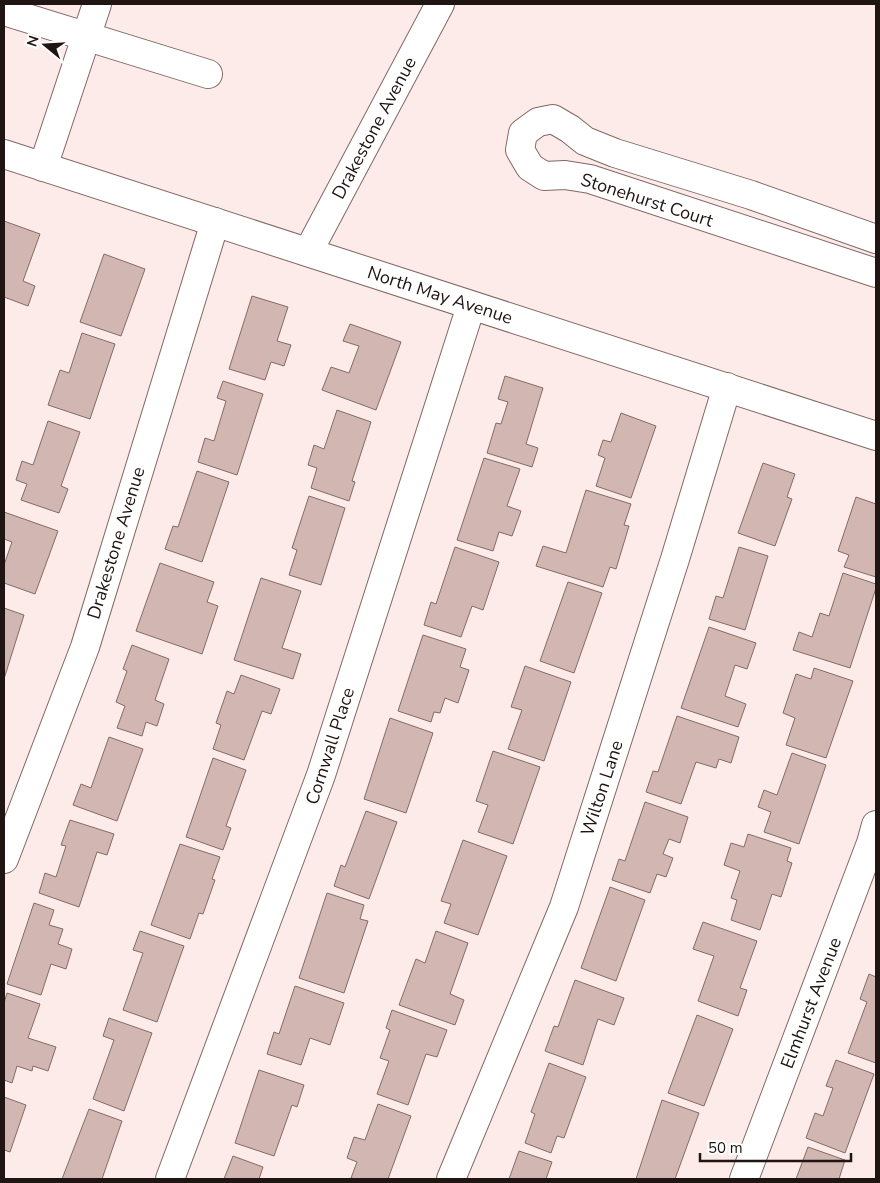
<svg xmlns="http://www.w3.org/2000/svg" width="880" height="1183" font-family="'Nunito Sans',sans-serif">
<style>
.building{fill:#d2b6b1;stroke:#846b67}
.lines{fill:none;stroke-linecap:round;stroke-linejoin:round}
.minor-casing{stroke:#826864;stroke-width:30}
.major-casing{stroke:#826864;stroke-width:30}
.minor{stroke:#fff;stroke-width:28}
.major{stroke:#fff;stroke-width:28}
.labels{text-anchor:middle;stroke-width:4.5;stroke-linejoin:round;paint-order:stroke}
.street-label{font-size:18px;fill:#1f1513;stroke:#fff}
</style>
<rect width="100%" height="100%" fill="#fcebe8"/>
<!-- building -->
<g class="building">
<polygon points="4,221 40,234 23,281 35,286 28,306 4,297"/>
<polygon points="104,254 145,269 121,336 80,322"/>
<polygon points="252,296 288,307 277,341 291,345 284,366 271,362 265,380 229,369"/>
<polygon points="350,324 401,342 376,410 322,390 331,367 349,373 359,346 343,341"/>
<polygon points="82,333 115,344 90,419 48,405 60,370 69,373"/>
<polygon points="505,376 543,388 526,444 538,448 532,467 487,453 496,423 501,424 508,402 498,399"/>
<polygon points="223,381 263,394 237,475 198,462 205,438 214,441 226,401 217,398"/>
<polygon points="337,410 371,422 352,481 355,482 349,501 311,488 317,468 308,465 314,445 324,449"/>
<polygon points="621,413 656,426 631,498 596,486 605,458 598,455 603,440 611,442"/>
<polygon points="48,421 80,432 61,486 68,489 59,513 21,500 27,484 16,480 22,461 33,465"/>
<polygon points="484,458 520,469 507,506 521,511 512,536 499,532 493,551 457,540"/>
<polygon points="763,463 795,474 787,497 792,499 775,546 738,533"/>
<polygon points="197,471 229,482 202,562 165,549 173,526 178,527"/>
<polygon points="586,490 631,504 624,525 629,526 616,569 610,567 603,587 536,566 543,546 566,553"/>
<polygon points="309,496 345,508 321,585 289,575 297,550 292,548"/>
<polygon points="856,497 876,504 876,577 844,567 849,555 838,551"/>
<polygon points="4,512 58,531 35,594 4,583 4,565 12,542 4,539"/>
<polygon points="455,547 499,562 483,610 472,606 461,637 424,625 431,602 436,604"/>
<polygon points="739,547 768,556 745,630 709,619 716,596 723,598"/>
<polygon points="160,563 214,582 207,602 218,606 202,654 136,631"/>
<polygon points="843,573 876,584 876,588 850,668 793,650 799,632 812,637 820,613 829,616"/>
<polygon points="261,578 301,591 282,648 301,654 293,679 234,660"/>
<polygon points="568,582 602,593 574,673 540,661"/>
<polygon points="4,608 24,615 4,679"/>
<polygon points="709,627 756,643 747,669 735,665 725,696 746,704 738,727 681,708"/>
<polygon points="423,635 466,649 460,667 469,670 458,703 445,698 440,713 434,712 431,722 398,711"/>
<polygon points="132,645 169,659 155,700 164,704 157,726 146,722 142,736 117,728 125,706 116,702 127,671 123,669"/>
<polygon points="525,666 571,682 544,761 508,749 522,710 511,707"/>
<polygon points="814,668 853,681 826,758 786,745 795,718 783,713 796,674 811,679"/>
<polygon points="241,675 280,689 271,714 262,711 244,760 213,749 221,725 216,723 227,691 234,694"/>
<polygon points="677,716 739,737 731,763 719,759 716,768 696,762 681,804 646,792 653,771 658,772"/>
<polygon points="390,718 433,733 406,813 364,799"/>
<polygon points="109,737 143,749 117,821 73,805 81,784 91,788"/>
<polygon points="493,751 540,767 513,844 478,832 488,805 476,801"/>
<polygon points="792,753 826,765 799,844 764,832 771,812 758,807 764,790 777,795"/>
<polygon points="213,758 246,770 226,826 231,828 223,850 186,837"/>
<polygon points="645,802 688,817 680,843 669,839 663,854 673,858 666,877 657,874 650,893 612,880 619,859 625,861"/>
<polygon points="366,811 397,822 369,899 334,886 341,865 345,867"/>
<polygon points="70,820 114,834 107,855 97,852 79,907 39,893 45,873 56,877 66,846 61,845"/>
<polygon points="748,834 791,848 787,861 792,863 781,897 772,894 760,930 731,920 737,900 731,898 740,871 724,865 731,843 744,847"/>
<polygon points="463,840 507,856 478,935 444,923 451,904 441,901"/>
<polygon points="180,844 220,857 212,879 215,880 203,914 199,913 190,939 151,925"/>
<polygon points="610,887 645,900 616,981 581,968"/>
<polygon points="327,893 364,905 360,919 368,921 344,993 299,978"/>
<polygon points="34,903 54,910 49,925 63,929 58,944 72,949 66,969 51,964 41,995 7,984"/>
<polygon points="703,922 757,941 740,988 747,990 738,1016 698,1001 714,956 693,949"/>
<polygon points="140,931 184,946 157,1022 123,1010 143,953 133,950"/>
<polygon points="436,931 468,943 450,994 464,1000 455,1025 399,1005 416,959 425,963"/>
<polygon points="869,974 876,977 876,1063 848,1053 867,1002 860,999"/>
<polygon points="575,980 624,998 614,1025 598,1019 583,1065 545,1051 554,1026 558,1027"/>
<polygon points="295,986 344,1003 330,1045 310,1038 301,1065 267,1054 274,1032 279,1034"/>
<polygon points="7,993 40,1004 28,1038 56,1047 48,1071 33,1066 32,1071 17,1066 12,1083 4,1080 4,1003"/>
<polygon points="392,1010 447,1030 437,1057 426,1054 408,1105 377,1094 389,1061 380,1058 390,1030 386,1028"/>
<polygon points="697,1015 733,1029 704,1106 668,1093"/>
<polygon points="109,1018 152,1033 124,1111 93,1099 114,1040 103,1036"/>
<polygon points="836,1060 874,1074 845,1153 806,1138 815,1113 823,1116 833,1088 826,1086"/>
<polygon points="549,1063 586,1077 564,1138 557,1136 551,1153 525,1143 535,1114 531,1112"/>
<polygon points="259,1070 304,1085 297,1107 292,1105 274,1156 235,1143"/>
<polygon points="4,1097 26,1105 10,1152 4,1150"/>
<polygon points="662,1100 699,1113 675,1179 636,1179"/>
<polygon points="378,1104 411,1116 388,1179 356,1179 351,1178 357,1162 347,1158 354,1137 365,1140"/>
<polygon points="89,1109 122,1121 102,1179 62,1179"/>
<polygon points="808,1147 845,1160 839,1179 796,1179"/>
<polygon points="519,1151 552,1162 546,1179 509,1179"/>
<polygon points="233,1156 263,1167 259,1179 224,1179"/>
</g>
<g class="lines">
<defs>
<g id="minor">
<polyline points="4,11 208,74"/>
<polyline points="43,167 97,4"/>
<polyline points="876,239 751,195 615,153 585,141 570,129 553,119 538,122 523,133 520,150 530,167 544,176 565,175 590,179 876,273"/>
<polyline points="308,252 440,4"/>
<polyline points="4,859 85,647 215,222"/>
<polyline points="170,1179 321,775 471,306"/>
<polyline points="451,1179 564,907 675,559 727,387"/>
<polyline points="744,1179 871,843 876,825"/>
</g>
<polyline id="major" points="4,154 876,436"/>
</defs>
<!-- minor casing -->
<use href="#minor" class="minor-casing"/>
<!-- major casing -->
<use href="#major" class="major-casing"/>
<!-- minor -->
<use href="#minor" class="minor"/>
<!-- major -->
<use href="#major" class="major"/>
</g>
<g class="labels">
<!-- street labels -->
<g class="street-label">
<text transform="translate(374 128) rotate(-62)" y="6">Drakestone Avenue</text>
<text transform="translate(647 200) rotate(18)" y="6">Stonehurst Court</text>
<text transform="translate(440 295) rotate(18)" y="6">North May Avenue</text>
<text transform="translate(116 543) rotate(-73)" y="6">Drakestone Avenue</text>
<text transform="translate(330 746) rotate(-72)" y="6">Cornwall Place</text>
<text transform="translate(602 788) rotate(-72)" y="6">Wilton Lane</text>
<text transform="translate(811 1003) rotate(-69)" y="6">Elmhurst Avenue</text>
</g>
</g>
<!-- border -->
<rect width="880" height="1183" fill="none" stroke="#1f1513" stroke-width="10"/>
<!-- north arrow -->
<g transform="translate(45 45) rotate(288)" stroke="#ffffff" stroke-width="4" paint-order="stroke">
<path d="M0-4L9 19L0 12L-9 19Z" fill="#1f1513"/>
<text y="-8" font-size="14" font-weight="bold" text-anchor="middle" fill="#1f1513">N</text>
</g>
<!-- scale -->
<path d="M700 1153v8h151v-8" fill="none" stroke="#1f1513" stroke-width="2.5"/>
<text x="708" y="1153" font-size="15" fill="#1f1513" stroke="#ffffff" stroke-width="4" paint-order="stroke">50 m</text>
</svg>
